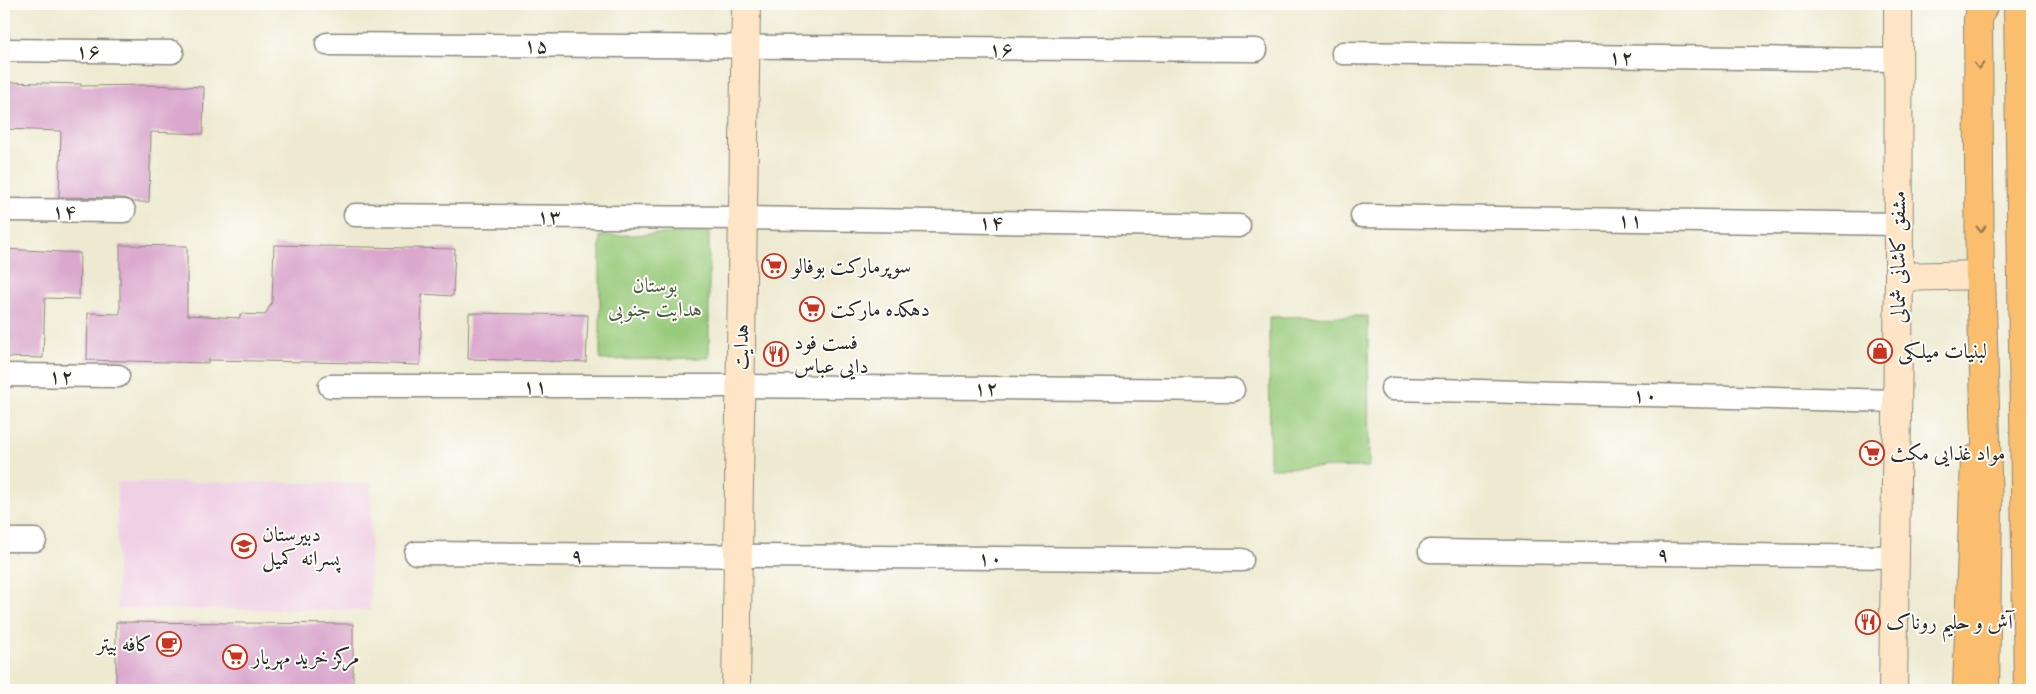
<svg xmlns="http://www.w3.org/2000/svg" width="2036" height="694" font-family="'IM FELL DW Pica',Amiri,serif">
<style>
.built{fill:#f0d0e5}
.green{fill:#99cb7b;stroke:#627b53}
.building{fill:#daa7cd}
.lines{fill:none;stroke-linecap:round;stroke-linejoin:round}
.street-casing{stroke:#8c8a7e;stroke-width:25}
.secondary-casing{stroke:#8c8a7e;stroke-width:30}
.primary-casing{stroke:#8c8a7e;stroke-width:30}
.highway-casing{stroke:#8c8a7e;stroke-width:30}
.street{stroke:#fff;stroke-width:22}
.secondary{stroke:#fde5c5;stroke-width:28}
.primary{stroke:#fabe6e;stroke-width:28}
.highway{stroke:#fabe6e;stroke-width:28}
.oneway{stroke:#92744c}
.labels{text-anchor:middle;stroke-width:4;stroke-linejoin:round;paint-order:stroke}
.street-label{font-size:21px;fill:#2b2b2b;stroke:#fdfcf7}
.poi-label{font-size:21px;fill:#2b2b2b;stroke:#fdfcf7;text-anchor:start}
.park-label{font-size:21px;fill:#4c5b43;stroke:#fdfcf7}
</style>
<rect width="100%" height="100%" fill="#fdfcf7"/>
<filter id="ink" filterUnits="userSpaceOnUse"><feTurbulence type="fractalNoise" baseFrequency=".02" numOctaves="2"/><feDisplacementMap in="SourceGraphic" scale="10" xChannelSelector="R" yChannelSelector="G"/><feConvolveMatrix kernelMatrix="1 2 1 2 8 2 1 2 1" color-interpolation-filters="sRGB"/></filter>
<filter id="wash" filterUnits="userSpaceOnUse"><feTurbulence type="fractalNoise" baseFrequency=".0096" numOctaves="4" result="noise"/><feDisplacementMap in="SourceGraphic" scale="20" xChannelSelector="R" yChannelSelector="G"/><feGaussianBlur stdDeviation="1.12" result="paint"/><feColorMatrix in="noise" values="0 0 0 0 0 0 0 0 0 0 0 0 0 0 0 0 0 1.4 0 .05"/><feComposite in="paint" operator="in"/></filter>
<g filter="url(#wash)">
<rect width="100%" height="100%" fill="#eeead1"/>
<!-- built -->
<polygon class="built" points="117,482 371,483 370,610 117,609"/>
<!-- green -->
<g class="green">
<polygon points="709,232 709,358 600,360 600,236"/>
<polygon points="1368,316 1369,467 1270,468 1269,317"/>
</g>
<g id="blocks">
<!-- building -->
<g class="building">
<polygon points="4,82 81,84 81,86 146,85 204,87 203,134 151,132 149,202 133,202 124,198 59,197 61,131 4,129"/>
<polygon points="120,245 187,246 187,315 240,318 240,314 265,315 272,302 274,245 455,249 453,296 422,294 420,365 359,363 208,360 208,363 87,360 88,313 120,314"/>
<polygon points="4,249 80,253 79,299 45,298 43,358 4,357"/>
<polygon points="469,313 588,315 586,362 468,359"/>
<polygon points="116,622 353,624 353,690 116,690"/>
</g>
</g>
</g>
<g filter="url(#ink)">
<use href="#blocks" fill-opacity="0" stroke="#8c8a7e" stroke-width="1"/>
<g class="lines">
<defs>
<g id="street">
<polyline points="327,44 1256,50"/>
<polyline points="4,50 172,52"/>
<polyline points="1343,53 1899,60"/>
<polyline points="4,210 124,211"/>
<polyline points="355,215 743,218 1239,226"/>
<polyline points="1362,216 1898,224"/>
<polyline points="4,375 118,376"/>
<polyline points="330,386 740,386 1233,390"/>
<polyline points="1392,389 1897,401"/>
<polyline points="4,540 35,540"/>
<polyline points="1430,551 1895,557"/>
<polyline points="416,553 1242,560"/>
</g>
<g id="secondary">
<polyline points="1899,277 1981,275"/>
<polyline points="736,690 746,4"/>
<polyline points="1893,690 1899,277 1898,4"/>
</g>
<g id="primary">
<polyline points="1980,299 1978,18 1984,4"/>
<polyline points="1967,690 1975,459"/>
</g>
<g id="highway">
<polyline points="2018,4 2028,690"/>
<polyline points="1981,275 1988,507 1985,690"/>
</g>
</defs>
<!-- street casing -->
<use href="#street" class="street-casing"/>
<!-- secondary casing -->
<use href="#secondary" class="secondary-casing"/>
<!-- primary casing -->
<use href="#primary" class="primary-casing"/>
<!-- highway casing -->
<use href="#highway" class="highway-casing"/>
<!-- street -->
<use href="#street" class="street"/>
<!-- secondary -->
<use href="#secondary" class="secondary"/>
<!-- primary -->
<use href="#primary" class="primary"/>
<!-- highway -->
<use href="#highway" class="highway"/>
</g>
<!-- one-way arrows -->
<defs><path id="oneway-chevron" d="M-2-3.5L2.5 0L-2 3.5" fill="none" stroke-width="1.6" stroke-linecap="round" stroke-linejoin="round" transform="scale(1.25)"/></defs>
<g class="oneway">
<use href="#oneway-chevron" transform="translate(1979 66) rotate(89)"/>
<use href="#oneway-chevron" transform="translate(1981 229) rotate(89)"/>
</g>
</g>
<!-- icons -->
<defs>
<symbol id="supermarket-ring" viewBox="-11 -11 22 22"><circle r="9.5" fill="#fdfcf7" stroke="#c8321e" stroke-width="1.5"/><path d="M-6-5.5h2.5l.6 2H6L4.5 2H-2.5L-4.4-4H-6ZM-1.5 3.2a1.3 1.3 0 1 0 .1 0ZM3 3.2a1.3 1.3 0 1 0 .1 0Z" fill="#c8321e"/></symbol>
<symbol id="shop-ring" viewBox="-11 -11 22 22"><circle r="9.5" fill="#fdfcf7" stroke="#c8321e" stroke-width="1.5"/><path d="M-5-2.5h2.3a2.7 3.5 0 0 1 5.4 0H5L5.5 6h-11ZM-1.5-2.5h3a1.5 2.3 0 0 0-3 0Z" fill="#c8321e"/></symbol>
<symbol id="restaurant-ring" viewBox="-11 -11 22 22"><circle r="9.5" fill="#fdfcf7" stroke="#c8321e" stroke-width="1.5"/><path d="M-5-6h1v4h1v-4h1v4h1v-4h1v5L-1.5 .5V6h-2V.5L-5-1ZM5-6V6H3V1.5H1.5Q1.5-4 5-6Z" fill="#c8321e"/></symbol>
<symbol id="school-ring" viewBox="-11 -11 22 22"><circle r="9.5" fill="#fdfcf7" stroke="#c8321e" stroke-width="1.5"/><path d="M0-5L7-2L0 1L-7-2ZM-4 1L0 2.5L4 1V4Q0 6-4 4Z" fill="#c8321e"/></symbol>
<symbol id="cafe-ring" viewBox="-11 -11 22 22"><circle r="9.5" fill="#fdfcf7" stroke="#c8321e" stroke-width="1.5"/><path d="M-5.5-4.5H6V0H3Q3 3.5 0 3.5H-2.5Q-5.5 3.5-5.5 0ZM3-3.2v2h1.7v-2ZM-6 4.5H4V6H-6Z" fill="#c8321e"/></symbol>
</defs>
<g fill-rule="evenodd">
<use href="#supermarket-ring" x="760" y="252" width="28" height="28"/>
<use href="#supermarket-ring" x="798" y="295" width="28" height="28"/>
<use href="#shop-ring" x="1866" y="337" width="28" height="28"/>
<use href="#restaurant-ring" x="762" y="340" width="28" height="28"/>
<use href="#supermarket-ring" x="1858" y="439" width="28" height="28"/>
<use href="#school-ring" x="230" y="532" width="28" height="28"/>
<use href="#restaurant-ring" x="1854" y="608" width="28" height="28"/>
<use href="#cafe-ring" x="155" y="630" width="28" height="28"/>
<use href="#supermarket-ring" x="221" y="643" width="28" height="28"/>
</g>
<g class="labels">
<!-- street labels -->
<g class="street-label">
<text x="536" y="52">۱۵</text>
<text x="1001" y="56">۱۶</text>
<text transform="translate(88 51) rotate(1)" y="7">۱۶</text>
<text transform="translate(1621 57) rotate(1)" y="7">۱۲</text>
<text x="64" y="218">۱۴</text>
<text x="549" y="223">۱۳</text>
<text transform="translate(1630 220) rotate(1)" y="7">۱۱</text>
<text transform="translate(991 222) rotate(1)" y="7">۱۴</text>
<text transform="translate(1898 257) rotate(-90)" y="7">مشفق کاشانی شمالی</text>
<text transform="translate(741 347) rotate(-89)" y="7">هدایت</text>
<text transform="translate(61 376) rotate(1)" y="7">۱۲</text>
<text x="535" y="393">۱۱</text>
<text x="986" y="395">۱۲</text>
<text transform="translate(1645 395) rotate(1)" y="7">۱۰</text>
<text transform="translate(1663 554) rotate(1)" y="7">۹</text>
<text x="577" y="562">۹</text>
<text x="990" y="565">۱۰</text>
</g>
<!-- poi labels -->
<g class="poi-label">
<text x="792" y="273">سوپرمارکت بوفالو</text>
<text x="830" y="316">دهکده مارکت</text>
<text x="794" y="349">فست فود<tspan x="794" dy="24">دایی عباس</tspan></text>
<text x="1898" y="358">لبنیات میلکی</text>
<text x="1890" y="460">مواد غذایی مکث</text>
<text x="262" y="541">دبیرستان<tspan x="262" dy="24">پسرانه کمیل</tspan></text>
<text x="1886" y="629">آش و حلیم روناک</text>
<text x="152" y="651" text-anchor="end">کافه بیتر</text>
<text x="252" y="664">مرکز خرید مهریار</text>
</g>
<!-- park labels -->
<g class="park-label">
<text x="655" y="292">بوستان<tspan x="655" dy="24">هدایت جنوبی</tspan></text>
</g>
</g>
<!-- margin -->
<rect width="2036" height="694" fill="none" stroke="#fdfcf7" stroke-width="20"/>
</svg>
